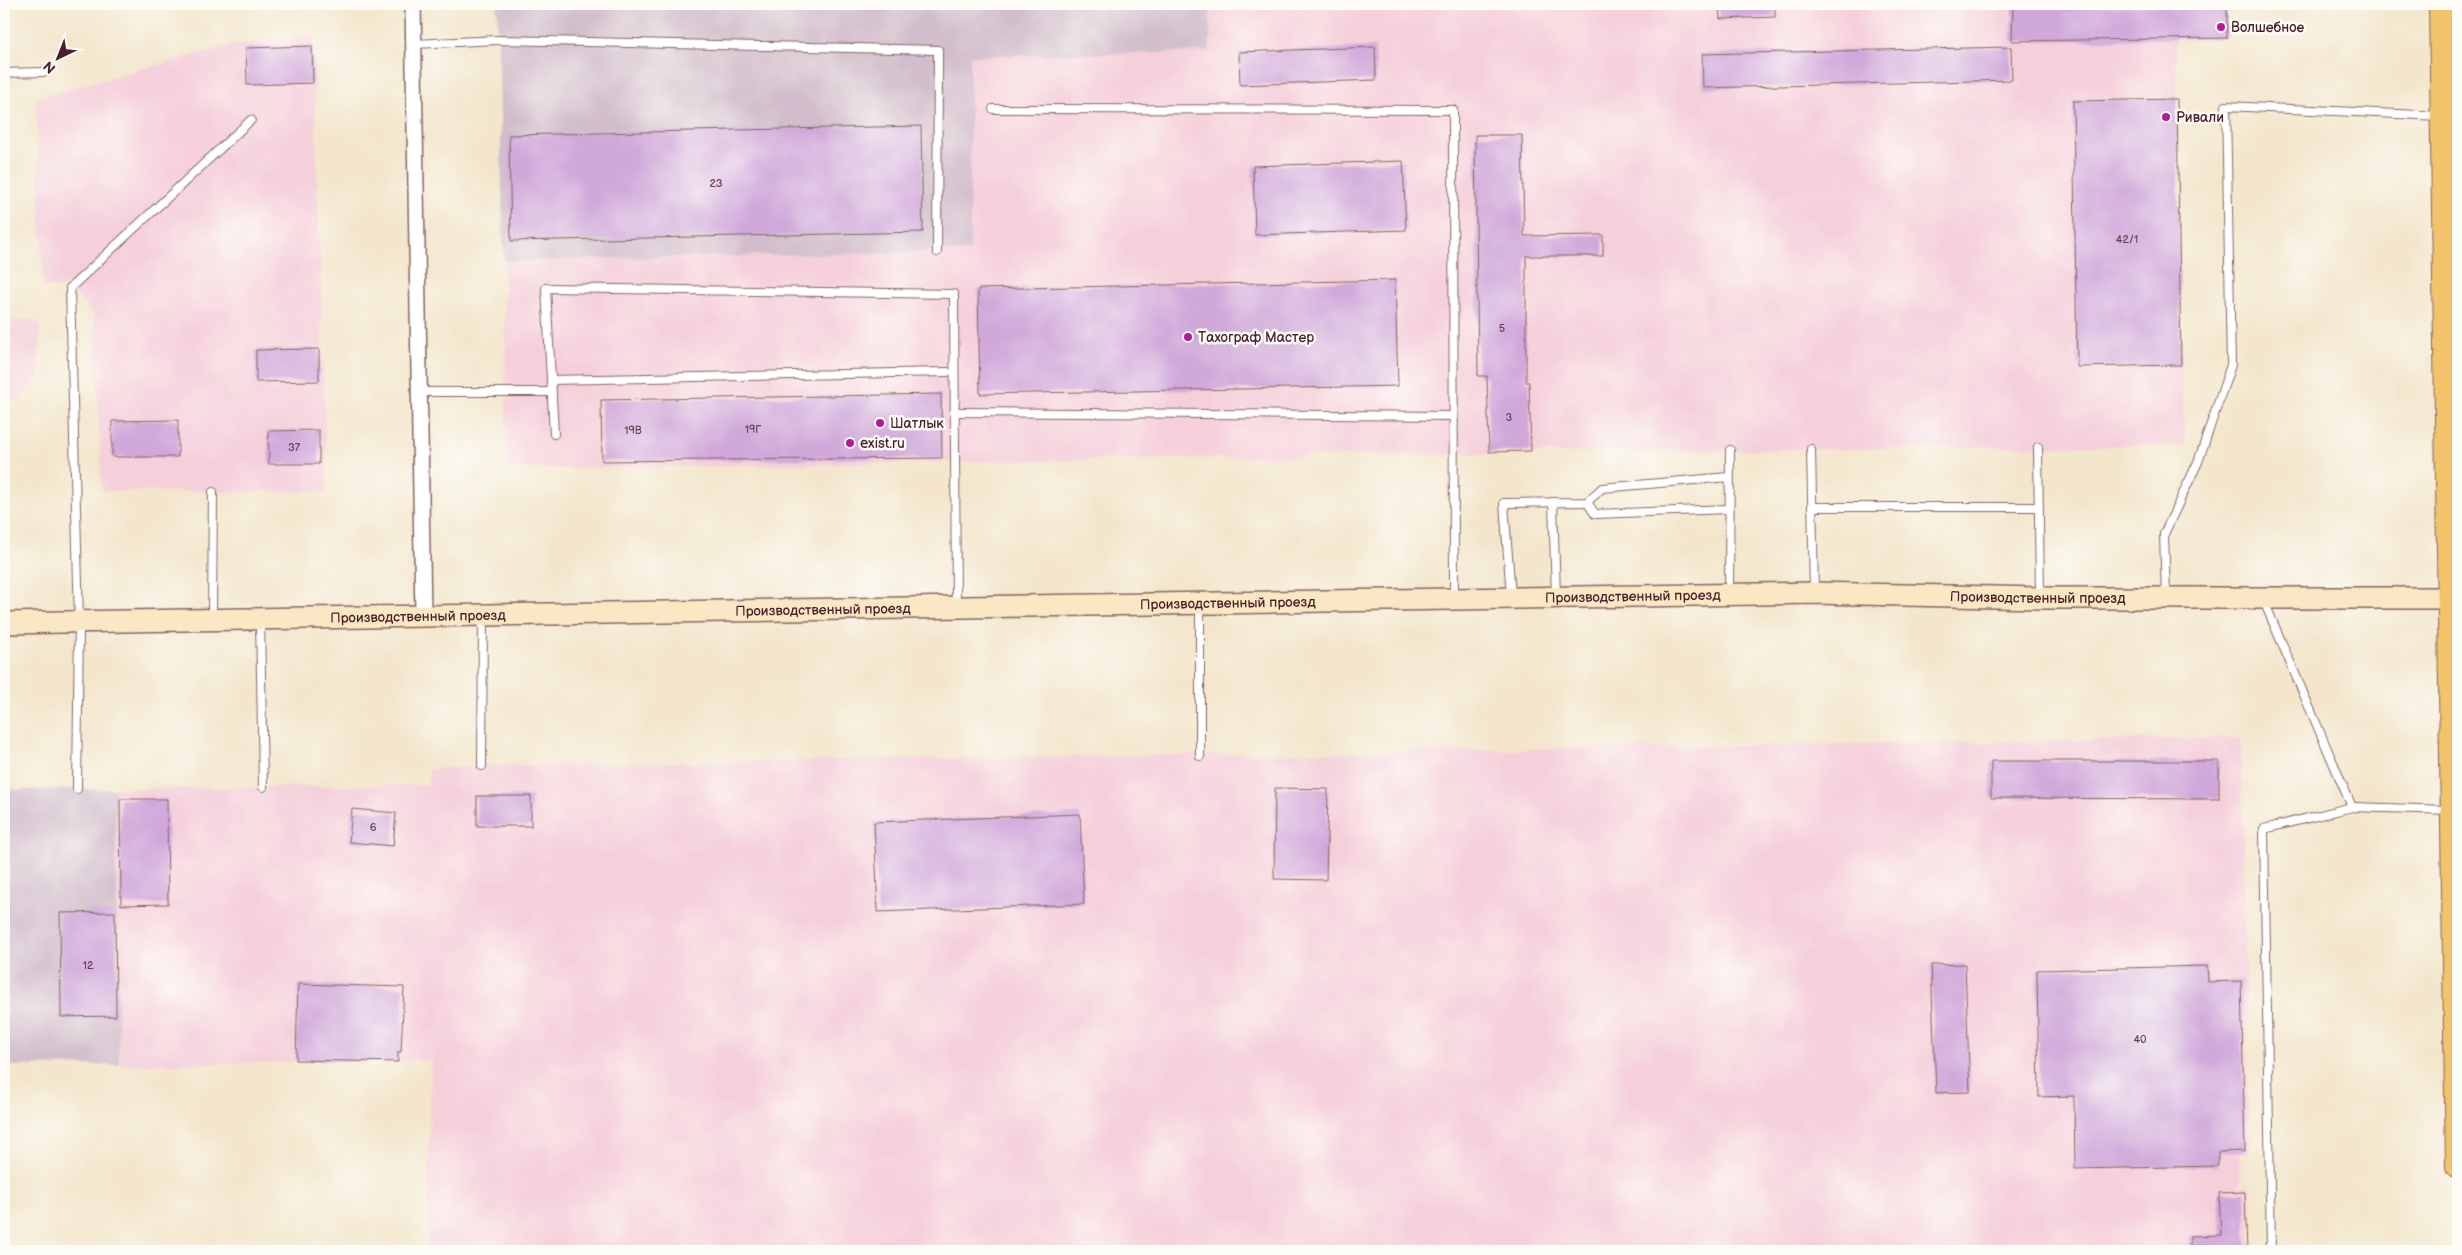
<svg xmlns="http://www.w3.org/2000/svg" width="2462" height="1255" font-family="'Balsamiq Sans',sans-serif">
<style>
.built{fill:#f5cfda}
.industrial{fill:#d1bdcb}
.building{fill:#d0a8da}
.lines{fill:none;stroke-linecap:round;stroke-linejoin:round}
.lane-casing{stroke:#856563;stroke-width:10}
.street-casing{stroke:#856563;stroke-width:18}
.secondary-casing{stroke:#856563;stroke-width:24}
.primary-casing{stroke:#856563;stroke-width:26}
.lane{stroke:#fff;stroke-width:8}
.street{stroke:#fff;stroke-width:15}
.secondary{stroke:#fae7c3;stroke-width:21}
.primary{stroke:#f2c36a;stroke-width:24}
.poi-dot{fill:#b5179e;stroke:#fdfcf7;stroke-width:2}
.labels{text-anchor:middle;stroke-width:5;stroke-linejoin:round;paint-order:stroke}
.number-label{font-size:11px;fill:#6c4157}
.poi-label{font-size:14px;fill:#4a1f2b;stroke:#fdfcf7;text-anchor:start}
.street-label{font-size:14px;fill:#4a1f2b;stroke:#fdfcf7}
</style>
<rect width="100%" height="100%" fill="#fdfcf7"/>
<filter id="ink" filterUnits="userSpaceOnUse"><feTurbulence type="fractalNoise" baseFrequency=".02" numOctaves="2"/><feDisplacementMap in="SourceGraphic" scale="10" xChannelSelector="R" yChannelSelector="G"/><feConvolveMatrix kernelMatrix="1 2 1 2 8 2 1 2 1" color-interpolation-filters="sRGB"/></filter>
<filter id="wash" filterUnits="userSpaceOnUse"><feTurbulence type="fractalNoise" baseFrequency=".0096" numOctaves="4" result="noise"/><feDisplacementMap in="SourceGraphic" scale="20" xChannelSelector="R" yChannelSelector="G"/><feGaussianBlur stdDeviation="1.12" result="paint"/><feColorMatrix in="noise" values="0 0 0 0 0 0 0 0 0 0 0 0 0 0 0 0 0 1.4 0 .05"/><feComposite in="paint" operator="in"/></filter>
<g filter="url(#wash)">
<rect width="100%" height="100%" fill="#f3e6cc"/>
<!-- built -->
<g class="built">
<polygon points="1210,4 2227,4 2227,38 2176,39 2181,365 2185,445 1730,450 507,469 504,261 969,251 970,56 1210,52"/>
<polygon points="313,37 327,492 102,491 94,316 70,288 43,287 36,98 232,45"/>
<polygon points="4,320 34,320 40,325 39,374 25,394 4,404"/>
<polygon points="2241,738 2249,1153 2240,1153 2240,1186 2250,1187 2252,1251 427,1251 431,1060 119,1065 115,789 428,785 429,769 482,766"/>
</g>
<!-- industrial -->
<g class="industrial">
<polygon points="497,4 1210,4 1210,52 970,56 970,251 504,261"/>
<polygon points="115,789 119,1065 4,1066 4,790"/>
</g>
<g id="blocks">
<!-- building -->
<g class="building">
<polygon points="1719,4 1775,4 1775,17 1720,19"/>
<polygon points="2013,4 2038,4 2038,7 2183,6 2183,4 2227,4 2227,38 2012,41"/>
<polygon points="312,46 313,83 247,85 246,48"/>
<polygon points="1375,47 1376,80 1240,85 1239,52"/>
<polygon points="2011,47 2012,80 1703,88 1702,54"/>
<polygon points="2177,99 2181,365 2077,367 2073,101"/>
<polygon points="921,126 923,232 511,241 509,135"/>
<polygon points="1475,135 1522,135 1524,236 1603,235 1603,256 1526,256 1526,382 1529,382 1531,451 1489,452 1487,376 1478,376"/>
<polygon points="1403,161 1406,230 1255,235 1253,166"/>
<polygon points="1395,280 1398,386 980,394 978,289"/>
<polygon points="319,349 319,381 256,382 256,350"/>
<polygon points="941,394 942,458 602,461 601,400"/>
<polygon points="178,420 178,457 112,457 112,421"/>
<polygon points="319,430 319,464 269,464 268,431"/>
<polygon points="1991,761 2219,761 2219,799 1991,798"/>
<polygon points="1275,788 1328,789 1326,880 1274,879"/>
<rect x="477" y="796" width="54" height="30"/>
<polygon points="120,799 167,799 168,904 121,905"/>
<polygon points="352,809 396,813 393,846 349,842"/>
<polygon points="1080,814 1084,904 878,912 874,822"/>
<polygon points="115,912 116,1016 61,1017 60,913"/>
<polygon points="1965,964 1970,1092 1936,1093 1931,965"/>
<polygon points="2207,966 2208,982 2241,981 2245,1151 2218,1152 2218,1166 2075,1169 2074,1096 2039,1097 2037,970"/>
<polygon points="298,984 404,987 401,1052 398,1052 398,1062 296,1060"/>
<polygon points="2245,1192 2247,1251 2190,1251 2190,1236 2221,1235 2219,1193"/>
</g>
</g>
</g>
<g filter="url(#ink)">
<use href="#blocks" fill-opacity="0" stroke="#856563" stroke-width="1"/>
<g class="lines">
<defs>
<g id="lane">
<polyline points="414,44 498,40 938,50 937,252"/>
<polyline points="4,73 44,72"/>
<polyline points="993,109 1453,110 1454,597"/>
<polyline points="551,380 947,372"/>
<polyline points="419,392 552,392"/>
<polyline points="954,412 1452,416"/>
<polyline points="554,434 546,288 954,294 956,605"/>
<polyline points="2038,447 2040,596"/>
<polyline points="1811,449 1814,591"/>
<polyline points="1553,502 1556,596"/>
<polyline points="1587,502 1595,514 1729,509"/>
<polyline points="1812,507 2039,507"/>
<polyline points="1729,593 1730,450"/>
<polyline points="1511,596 1504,503 1587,502 1602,488 1729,477"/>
<polyline points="2166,596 2164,534 2198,462 2231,365 2226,106 2441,116"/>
<polyline points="2263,599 2352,807"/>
<polyline points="212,617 213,492"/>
<polyline points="260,620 263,787"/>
<polyline points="1200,756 1200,605"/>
<polyline points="482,766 483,617"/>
<polyline points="77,789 79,621 70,288 251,120"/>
<polyline points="2271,1251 2264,829 2352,807 2450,810"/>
</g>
<polyline id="street" points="413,4 423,616"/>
<g id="secondary">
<path id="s1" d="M4,623L1814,593L2040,598H2451"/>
</g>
<polyline id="primary" points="2441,4 2458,1167"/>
</defs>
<!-- lane casing -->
<use href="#lane" class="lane-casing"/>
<!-- street casing -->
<use href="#street" class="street-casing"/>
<!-- secondary casing -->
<use href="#secondary" class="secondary-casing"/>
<!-- primary casing -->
<use href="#primary" class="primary-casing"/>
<!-- lane -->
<use href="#lane" class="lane"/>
<!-- street -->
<use href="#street" class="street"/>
<!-- secondary -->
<use href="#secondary" class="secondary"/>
<!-- primary -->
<use href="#primary" class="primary"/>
</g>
</g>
<!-- markers -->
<g class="poi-dot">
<circle cx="2221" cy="27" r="5"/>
<circle cx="2166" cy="117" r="5"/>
<circle cx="1188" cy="337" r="5"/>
<circle cx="880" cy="423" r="5"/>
<circle cx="850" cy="443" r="5"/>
</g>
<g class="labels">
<!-- number labels -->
<g class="number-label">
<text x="716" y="187">23</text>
<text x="2127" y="243">42/1</text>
<text x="1502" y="332">5</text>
<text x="1509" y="421">3</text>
<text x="753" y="433">19Г</text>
<text x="633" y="434">19В</text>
<text x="294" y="451">37</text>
<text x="373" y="831">6</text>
<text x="88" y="969">12</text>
<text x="2140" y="1043">40</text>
</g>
<!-- poi labels -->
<g class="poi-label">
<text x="2231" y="32">Волшебное</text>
<text x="2176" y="122">Ривали</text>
<text x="1198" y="342">Тахограф Мастер</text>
<text x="890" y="428">Шатлык</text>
<text x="860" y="448">exist.ru</text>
</g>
<!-- street labels -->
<g class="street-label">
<text dy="5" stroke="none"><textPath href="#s1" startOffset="1629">Производственный проезд</textPath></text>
<text dy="5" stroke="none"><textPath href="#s1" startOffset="2034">Производственный проезд</textPath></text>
<text dy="5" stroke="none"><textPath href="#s1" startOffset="1224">Производственный проезд</textPath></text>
<text dy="5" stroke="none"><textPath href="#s1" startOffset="819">Производственный проезд</textPath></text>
<text dy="5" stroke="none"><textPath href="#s1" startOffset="414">Производственный проезд</textPath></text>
</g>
</g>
<!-- margin -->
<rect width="2462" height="1255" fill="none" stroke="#fdfcf7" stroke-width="20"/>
<!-- north arrow -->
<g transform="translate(58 58) rotate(223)" stroke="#fdfcf7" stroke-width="4" paint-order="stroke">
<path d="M0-4L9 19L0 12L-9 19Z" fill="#4a1f2b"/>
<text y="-8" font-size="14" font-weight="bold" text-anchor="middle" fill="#4a1f2b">N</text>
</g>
</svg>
